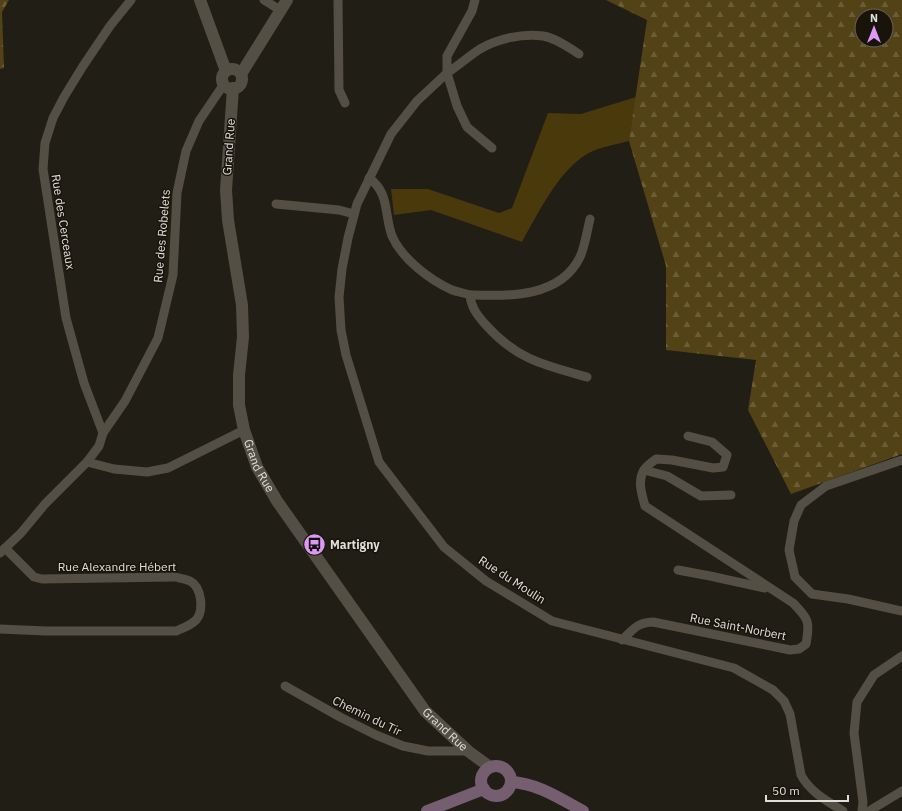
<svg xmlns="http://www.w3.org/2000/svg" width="902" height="811" font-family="'IBM Plex Sans',sans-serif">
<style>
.grass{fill:#49390b}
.forest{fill:url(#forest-firs);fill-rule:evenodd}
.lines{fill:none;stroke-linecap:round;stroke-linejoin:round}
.minor{stroke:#534f45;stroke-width:9}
.tertiary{stroke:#534f45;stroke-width:12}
.secondary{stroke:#745e70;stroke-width:12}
.labels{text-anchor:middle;stroke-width:3;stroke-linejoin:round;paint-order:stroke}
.street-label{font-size:12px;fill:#e0ded8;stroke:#18140c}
.poi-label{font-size:12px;font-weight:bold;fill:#e0ded8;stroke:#18140c;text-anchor:start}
</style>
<defs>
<pattern id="forest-firs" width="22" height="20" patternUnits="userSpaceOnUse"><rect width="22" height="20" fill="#534215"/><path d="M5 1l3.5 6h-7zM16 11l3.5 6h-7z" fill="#6b5d36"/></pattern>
</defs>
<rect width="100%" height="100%" fill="#211e15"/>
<!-- grass -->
<path class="grass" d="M636,97L629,141C618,144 605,146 593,151C562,164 538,213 522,242L431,210L394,215L391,189H428L499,213L512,208L548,113L581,114Z"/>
<!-- forest -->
<g class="forest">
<polygon points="0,0 9,0 2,12 4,68 0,69"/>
<path d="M606,0H902V454L791,494L748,410L756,360L666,350V266L629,141L647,20ZM862,16H886V40H862Z"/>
</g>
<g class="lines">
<!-- minor -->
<g class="minor">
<polyline points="264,0 280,10"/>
<polyline points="338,0 339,90 345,103"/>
<path d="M475,0L472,11L447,56V73L417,101L391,134L357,204L348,238L342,269L339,297L341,330L346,355L379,462L444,547L486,581L552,621L734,668L773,690L784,701L790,714L801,775C810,792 827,801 843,811"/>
<path d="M492,148L467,127L457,106L447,73C458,66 469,56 480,49C497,39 522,33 543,36C556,38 568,47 579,54"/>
<path d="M369,178C390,193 384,215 392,236C402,259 430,280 452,290C458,292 464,293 470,295C471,307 477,315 485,324C516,359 543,365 587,377"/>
<polyline points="276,204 339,210 354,214"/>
<path d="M470,295C509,296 560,298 580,257C585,246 587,231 590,219"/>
<polyline points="103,433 125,401 158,338 173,275 177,193 186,151 199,121 224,84"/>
<polyline points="902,460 826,486 801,505 794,521 789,550 795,577 812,594 848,599 902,611"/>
<polyline points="87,462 114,469 147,472 168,468 244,430"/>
<polyline points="644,470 667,476 701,496 731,495"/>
<polyline points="0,553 21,533 45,504 87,462 99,446 103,433 84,383 66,318 43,169 45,143 53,118 64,97 83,66 110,26 131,0"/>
<polyline points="678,570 710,576 765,588"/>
<path d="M0,629L46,631H176C183,628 190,626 196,620C204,611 202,587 190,581C186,579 179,578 175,577L42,579L34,577L5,548"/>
<path d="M622,640C634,629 636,623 653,622L790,650L799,649L806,644C810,622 809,619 793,603L645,506C642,495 637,481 644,470C646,466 652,462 656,459L672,460L713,468L723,467L727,455L712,442L688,436"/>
<polyline points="285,686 340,717 376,735 403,746 428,751 468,751"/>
<polyline points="862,811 863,802 854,733 857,702 874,675 902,656"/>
<polyline points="869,811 902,791"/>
</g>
<!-- tertiary -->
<g class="tertiary">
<polyline points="200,0 226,71"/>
<circle cx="232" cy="79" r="10"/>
<polyline points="241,74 287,0"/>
<path id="s1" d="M233,88L226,190L228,220L242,305L243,337L239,375V405L244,430L257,467L277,501L425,711L468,751L490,767"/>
</g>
<!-- secondary -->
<g class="secondary">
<circle cx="496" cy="781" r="15"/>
<path d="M511,782C537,783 561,799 583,811"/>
<polyline points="427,811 484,789"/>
</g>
</g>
<!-- icons -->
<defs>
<symbol id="bus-disc" viewBox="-11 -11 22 22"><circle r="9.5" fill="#dd99f3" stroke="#18140c"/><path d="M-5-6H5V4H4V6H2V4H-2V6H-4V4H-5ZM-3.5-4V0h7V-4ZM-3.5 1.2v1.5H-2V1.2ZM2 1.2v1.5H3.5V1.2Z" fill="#111"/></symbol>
</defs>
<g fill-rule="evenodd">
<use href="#bus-disc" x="302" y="532" width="25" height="25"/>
</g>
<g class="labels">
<!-- street labels -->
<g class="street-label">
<text transform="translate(229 147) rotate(-86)" y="4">Grand Rue</text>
<text transform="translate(63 222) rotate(81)" y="4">Rue des Cerceaux</text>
<text transform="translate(162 236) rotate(-85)" y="4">Rue des Robelets</text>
<text dy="4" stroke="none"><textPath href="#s1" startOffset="383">Grand Rue</textPath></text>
<text x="117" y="571">Rue Alexandre Hébert</text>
<text transform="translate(512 580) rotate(33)" y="4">Rue du Moulin</text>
<text transform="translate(738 627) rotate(11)" y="4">Rue Saint-Norbert</text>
<text transform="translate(367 716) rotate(26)" y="4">Chemin du Tir</text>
<text dy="4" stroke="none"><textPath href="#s1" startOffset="707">Grand Rue</textPath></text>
</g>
<!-- poi labels -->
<g class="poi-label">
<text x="330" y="549">Martigny</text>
</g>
</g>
<!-- north arrow -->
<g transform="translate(874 28)"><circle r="19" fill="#18140c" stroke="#68655e"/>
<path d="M0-3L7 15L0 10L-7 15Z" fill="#dd99f3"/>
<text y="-6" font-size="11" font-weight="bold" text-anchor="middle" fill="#e0ded8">N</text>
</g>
<!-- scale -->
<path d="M766 795v6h82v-6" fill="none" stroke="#e0ded8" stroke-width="2"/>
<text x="772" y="795" font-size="12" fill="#e0ded8" stroke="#18140c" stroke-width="3" paint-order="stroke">50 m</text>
</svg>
